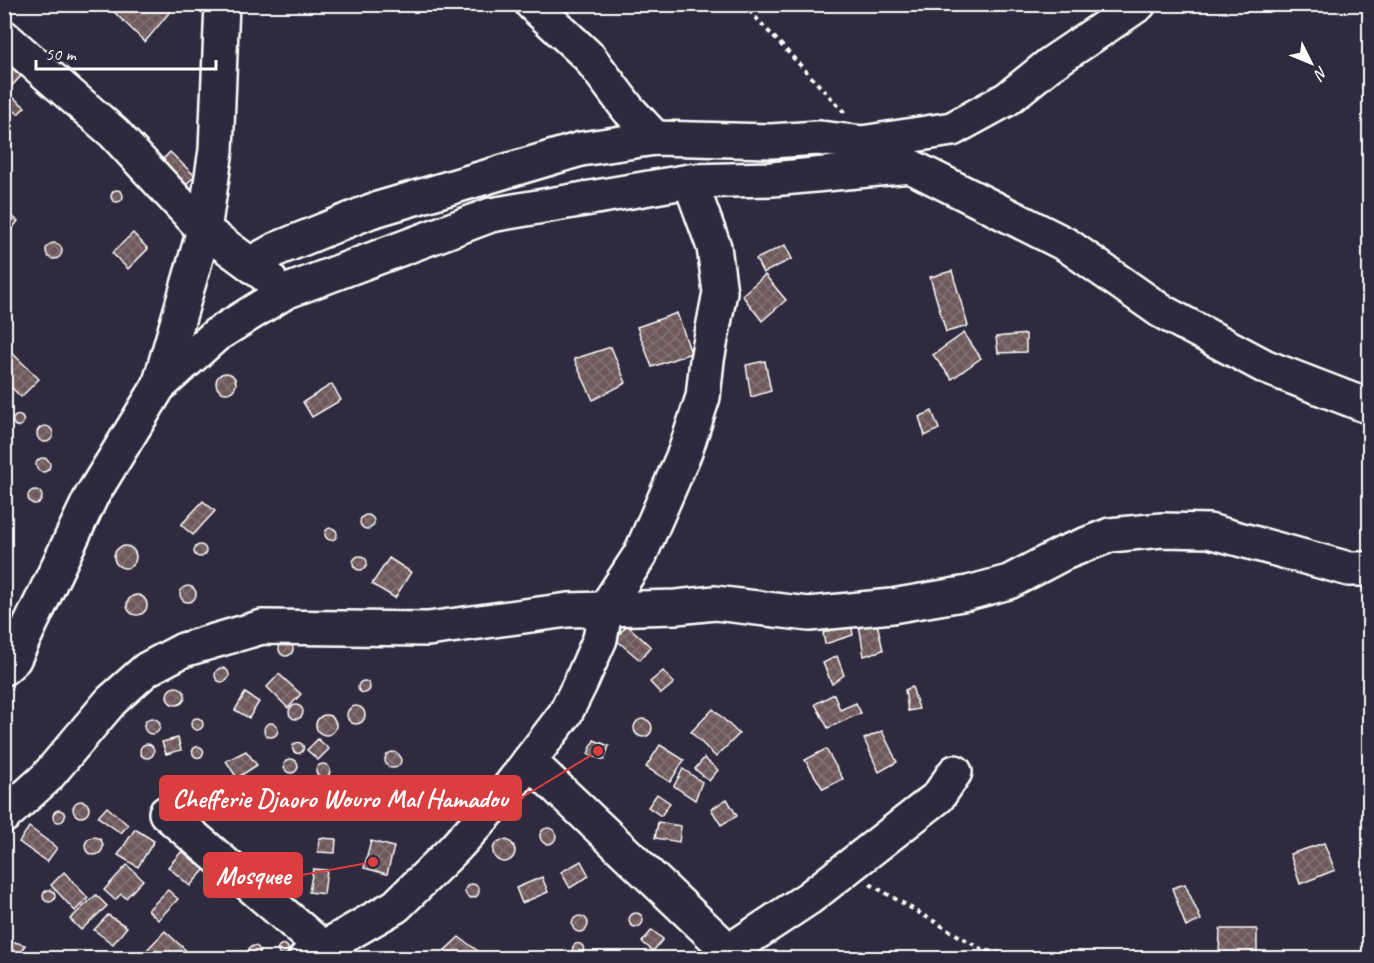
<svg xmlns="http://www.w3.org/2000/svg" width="1374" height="963" font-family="Caveat,sans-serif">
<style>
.building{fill:url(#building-cross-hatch);stroke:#fff;stroke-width:1.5}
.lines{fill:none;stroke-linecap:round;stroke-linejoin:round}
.minor-casing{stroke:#fff;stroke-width:38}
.major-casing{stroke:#fff;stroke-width:38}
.path{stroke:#fff;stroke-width:4;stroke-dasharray:4.5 4.5;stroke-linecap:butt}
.minor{stroke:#2f2a3d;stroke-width:33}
.major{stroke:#2f2a3d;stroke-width:33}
.leader{fill:none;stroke:#da3e3e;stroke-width:2}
.callout-dot{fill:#da3e3e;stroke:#2f2a3d;stroke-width:2}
.callout{fill:#da3e3e;stroke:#da3e3e;stroke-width:2}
.callout-label{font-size:26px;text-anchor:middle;font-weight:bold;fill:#fff}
</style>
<defs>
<pattern id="building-cross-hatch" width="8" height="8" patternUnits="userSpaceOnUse" patternTransform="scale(1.5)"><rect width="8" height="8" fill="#6d595b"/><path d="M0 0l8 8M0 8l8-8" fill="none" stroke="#837274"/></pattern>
</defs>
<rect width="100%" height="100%" fill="#2f2a3d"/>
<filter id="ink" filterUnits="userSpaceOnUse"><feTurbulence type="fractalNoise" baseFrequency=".0167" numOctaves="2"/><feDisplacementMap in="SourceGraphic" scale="12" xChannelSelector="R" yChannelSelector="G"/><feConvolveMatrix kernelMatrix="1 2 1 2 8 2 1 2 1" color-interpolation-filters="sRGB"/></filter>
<g filter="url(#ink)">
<!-- building -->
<g class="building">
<polygon points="121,4 172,4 174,7 145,42 114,12"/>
<polygon points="4,60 21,76 7,91 4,89"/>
<polygon points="14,98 25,107 18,114 8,105"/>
<polygon points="170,152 195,176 180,190 155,167"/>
<circle cx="117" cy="196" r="6"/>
<polygon points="6,211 18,221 11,230 4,224"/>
<polygon points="133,233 148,249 128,269 112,253"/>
<circle cx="54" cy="251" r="8"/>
<polygon points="785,245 792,259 763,273 756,259"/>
<polygon points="952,271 968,326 946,332 930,277"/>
<polygon points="765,275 786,300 762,321 742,295"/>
<polygon points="677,313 691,353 652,367 637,327"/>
<polygon points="964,333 981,358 952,379 933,355"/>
<polygon points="1026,334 1026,352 998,353 996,337"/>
<polygon points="4,345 39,379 21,397 4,380"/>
<polygon points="611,347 626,383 593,400 574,359"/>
<polygon points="765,361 771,391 751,397 746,365"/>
<circle cx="226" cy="383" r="10"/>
<polygon points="332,384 341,400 312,417 303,402"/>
<polygon points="932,411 939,429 925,436 919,417"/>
<circle cx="18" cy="421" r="5.5"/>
<circle cx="45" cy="434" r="8"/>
<circle cx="43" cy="465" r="7"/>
<circle cx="35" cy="497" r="7"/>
<polygon points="203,501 215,511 193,535 181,525"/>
<circle cx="367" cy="522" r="7"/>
<circle cx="331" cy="534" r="6"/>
<circle cx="200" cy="551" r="6"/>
<circle cx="125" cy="557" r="11"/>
<circle cx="360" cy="563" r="7"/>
<polygon points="389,558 411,572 395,598 372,584"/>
<circle cx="188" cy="594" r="8"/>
<circle cx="137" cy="605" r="10"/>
<polygon points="876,619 883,650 864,656 859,624"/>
<polygon points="851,622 853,635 825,644 823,633"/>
<polygon points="627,625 651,647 640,660 615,639"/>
<circle cx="286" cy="649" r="7"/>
<polygon points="837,656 844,675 832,684 823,663"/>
<circle cx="222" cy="675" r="7"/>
<polygon points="663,671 674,683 661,694 650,682"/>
<polygon points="279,674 301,694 288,708 267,687"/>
<circle cx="364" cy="687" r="6"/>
<circle cx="176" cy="696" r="9"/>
<polygon points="912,687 919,709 908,711 905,690"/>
<polygon points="245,693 259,702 249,718 235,710"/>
<polygon points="834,694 840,710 856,703 861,713 828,728 815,704"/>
<circle cx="296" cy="712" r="7"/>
<circle cx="356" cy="715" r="9"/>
<polygon points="713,709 739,734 716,757 691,732"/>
<circle cx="326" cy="725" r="10"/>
<circle cx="152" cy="726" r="8"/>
<circle cx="197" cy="724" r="6"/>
<circle cx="643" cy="728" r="9"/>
<circle cx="271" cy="730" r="7"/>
<polygon points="882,731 897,762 879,772 864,739"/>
<polygon points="178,738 181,750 166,754 162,742"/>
<polygon points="318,739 329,749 318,760 307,750"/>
<polygon points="594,740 609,746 604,760 588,754"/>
<circle cx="298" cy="748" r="5.5"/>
<circle cx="147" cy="751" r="7"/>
<polygon points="660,745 684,760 670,782 646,767"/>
<circle cx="198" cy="752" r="5.5"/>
<polygon points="826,749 843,779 823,789 805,760"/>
<polygon points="246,751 257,765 237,778 226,761"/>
<circle cx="393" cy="760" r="8"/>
<polygon points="704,758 718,770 709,781 695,769"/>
<circle cx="291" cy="766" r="7"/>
<circle cx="323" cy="771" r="7"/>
<polygon points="683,769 702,782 695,800 674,786"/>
<polygon points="657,794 670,803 661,816 648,807"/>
<polygon points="727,799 737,816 721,825 711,809"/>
<circle cx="81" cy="809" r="8"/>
<polygon points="107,807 128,825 121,833 98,817"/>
<circle cx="59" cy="816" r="6"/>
<polygon points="658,822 681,826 679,842 655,838"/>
<polygon points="29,827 57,848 47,862 19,842"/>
<circle cx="548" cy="836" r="8"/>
<polygon points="135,829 154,841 138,867 118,855"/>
<circle cx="94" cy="846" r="9"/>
<polygon points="319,838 336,839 335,853 318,852"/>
<circle cx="504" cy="851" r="11"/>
<polygon points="371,841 394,847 387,874 364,868"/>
<polygon points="1324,843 1335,870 1300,884 1290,854"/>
<polygon points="183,850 205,869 190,886 168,867"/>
<polygon points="581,861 589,876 570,888 561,872"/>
<polygon points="127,865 143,880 126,898 121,894 115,900 104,890"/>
<polygon points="313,869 327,870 324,894 309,892"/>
<polygon points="64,872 88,898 75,911 51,885"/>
<polygon points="542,877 548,892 522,903 516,888"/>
<polygon points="1185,884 1201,920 1186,927 1172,888"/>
<circle cx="472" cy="891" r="7"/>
<circle cx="49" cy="896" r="6"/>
<polygon points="168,890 178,899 158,920 148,910"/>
<polygon points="96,895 107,906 81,930 70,919"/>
<circle cx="636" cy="920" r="7"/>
<polygon points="108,915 127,927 113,944 94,930"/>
<circle cx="580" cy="924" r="8"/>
<polygon points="1220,929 1257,929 1257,955 1219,955"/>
<polygon points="652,930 663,939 653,951 642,942"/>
<polygon points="165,931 191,955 189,958 148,958 143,954"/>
<polygon points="459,937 482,954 478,958 455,958 444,951"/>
<polygon points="4,939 25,945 21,958 4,958"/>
<circle cx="578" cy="949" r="5.5"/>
<circle cx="283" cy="950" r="5.5"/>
<circle cx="254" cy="952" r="6"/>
</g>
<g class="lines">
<defs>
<g id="minor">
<polyline points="532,4 589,57 628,109 655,138"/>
<polyline points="4,37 114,133 204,230 269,278"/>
<polyline points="252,263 277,249 371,211 581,149 655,138 771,141 818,138 862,143 952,129 1007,99 1049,65 1139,4"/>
<polyline points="159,386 204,230 216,150 222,4"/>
<polyline points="529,761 729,951"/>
<polyline points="166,813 322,947 328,958"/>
<polyline points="4,816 46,778 111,701 147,669 183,650 262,627 428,629 568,610 676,607 715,603 809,614 892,606 968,593 1009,582 1064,553 1110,535 1162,530 1209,531 1349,569 1370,569"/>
<polyline points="306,958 396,906 454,849 501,798 565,714 581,682 600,639 606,607 640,555 685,452 703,397 707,360 720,292 714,247 690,181"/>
<polyline points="724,958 729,951 809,898 938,797 955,772"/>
</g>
<polyline id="major" points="4,668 14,659 91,497 159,386 216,335 285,292 491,215 690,181 772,179 910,166 1067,245 1161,311 1266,367 1370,407"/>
</defs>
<!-- minor casing -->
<use href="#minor" class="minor-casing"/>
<!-- major casing -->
<use href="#major" class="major-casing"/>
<!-- path -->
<g class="path">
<polyline points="743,4 845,113"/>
<polyline points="870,884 983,950 1024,958"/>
</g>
<!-- minor -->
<use href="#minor" class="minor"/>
<!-- major -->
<use href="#major" class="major"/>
</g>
</g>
<!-- callouts -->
<path class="leader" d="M598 751L521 798M373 862L302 875"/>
<g class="callout-dot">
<circle cx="598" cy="751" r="6"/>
<circle cx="373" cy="862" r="6"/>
</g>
<g class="callout">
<rect x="160" y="776" width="361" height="44" rx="6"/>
<rect x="204" y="853" width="98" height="44" rx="6"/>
</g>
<g class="callout-label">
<text x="340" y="807">Chefferie Djaoro Wouro Mal Hamadou</text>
<text x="253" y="884">Mosquee</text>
</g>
<!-- margin -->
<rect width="1374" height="963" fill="none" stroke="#2f2a3d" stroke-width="24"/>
<rect x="12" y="12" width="1350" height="939" fill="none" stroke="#fff" stroke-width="2" filter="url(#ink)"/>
<!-- north arrow -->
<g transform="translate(1311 63) rotate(133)" stroke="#2f2a3d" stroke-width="4.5" paint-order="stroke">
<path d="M0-4.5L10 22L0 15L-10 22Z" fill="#ffffff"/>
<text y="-9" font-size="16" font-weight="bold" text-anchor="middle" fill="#ffffff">N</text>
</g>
<!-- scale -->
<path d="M36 60v9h180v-9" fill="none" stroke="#ffffff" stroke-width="3"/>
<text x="45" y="60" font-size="18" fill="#ffffff" stroke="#2f2a3d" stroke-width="4.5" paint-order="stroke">50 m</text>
</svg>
